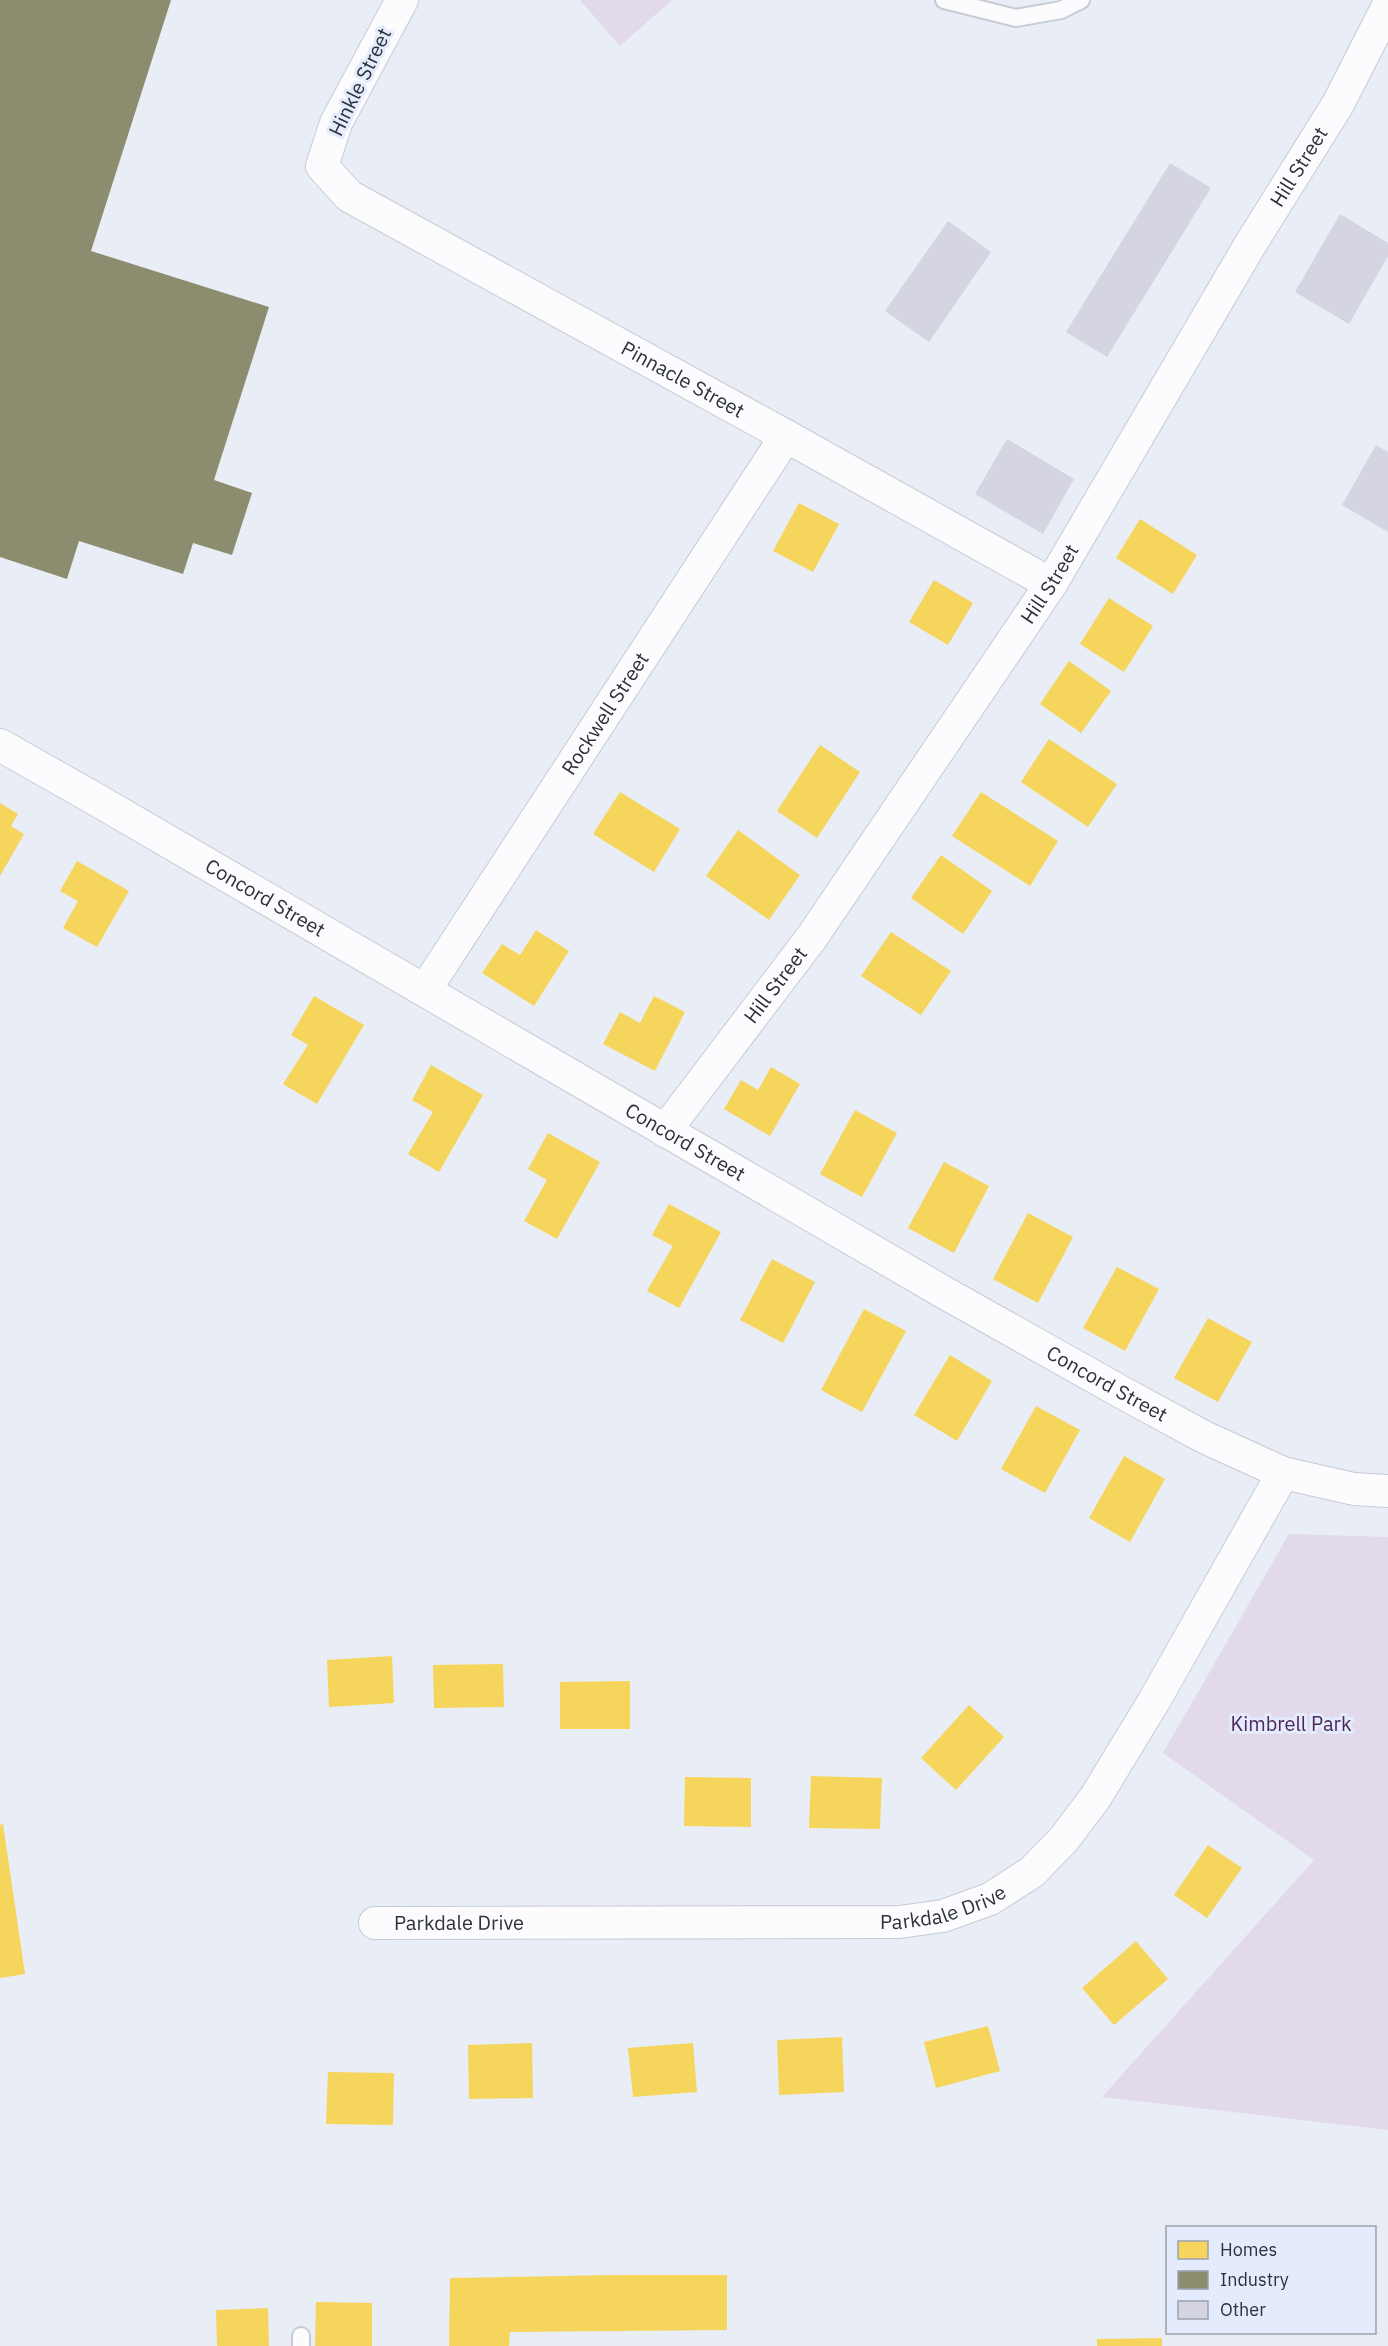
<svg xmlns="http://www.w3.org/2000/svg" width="1388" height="2346" font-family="'IBM Plex Sans',sans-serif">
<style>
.green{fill:#e2d9ea}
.homes{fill:#f6d55c}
.industry{fill:#8c8c6e}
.building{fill:#d5d5e2}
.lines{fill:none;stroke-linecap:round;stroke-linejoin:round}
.service-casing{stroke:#c6cbd4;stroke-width:20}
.minor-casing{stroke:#c6cbd4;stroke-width:34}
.service{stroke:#fcfcfe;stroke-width:16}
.minor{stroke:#fcfcfe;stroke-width:32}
.labels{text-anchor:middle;stroke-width:6;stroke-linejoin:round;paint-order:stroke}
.street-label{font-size:20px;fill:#2c313c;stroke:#e3ebfc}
.park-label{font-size:20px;fill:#502858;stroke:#e3ebfc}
</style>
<rect width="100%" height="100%" fill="#e9edf6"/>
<!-- green -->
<g class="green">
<polygon points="580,0 672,0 620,46"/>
<polygon points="1289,1534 1388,1537 1388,2130 1102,2097 1314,1860 1163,1753"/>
</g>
<!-- homes -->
<g class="homes">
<polygon points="799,503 839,524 813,572 773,551"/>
<polygon points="1140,519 1197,555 1173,594 1116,558"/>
<polygon points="934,580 973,603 948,645 909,622"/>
<polygon points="1109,598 1153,626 1124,672 1080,644"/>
<polygon points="1069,661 1111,691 1081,733 1040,704"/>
<polygon points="1049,739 1117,784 1088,827 1021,782"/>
<polygon points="820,745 860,772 817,838 777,811"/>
<polygon points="620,792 680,829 654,872 593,834"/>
<polygon points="981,792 1058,841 1030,886 952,836"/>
<polygon points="0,803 18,814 11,826 24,834 0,876"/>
<polygon points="738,830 800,875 769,920 706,876"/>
<polygon points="941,855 992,891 963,934 911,898"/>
<polygon points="77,861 129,891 97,947 63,928 78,901 60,891"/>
<polygon points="536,930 569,951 534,1006 482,973 502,944 520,955"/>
<polygon points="891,932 951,971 921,1015 861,976"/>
<polygon points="314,996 364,1025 317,1104 283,1084 308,1045 291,1035"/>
<polygon points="654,996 685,1012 655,1071 603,1044 620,1012 640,1023"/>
<polygon points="431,1065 483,1095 439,1172 408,1154 433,1112 412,1100"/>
<polygon points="771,1067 800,1084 770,1136 724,1109 741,1080 758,1090"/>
<polygon points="855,1110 897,1133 862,1197 820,1174"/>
<polygon points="548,1133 600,1162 557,1239 524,1221 547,1180 528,1169"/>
<polygon points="944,1162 989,1186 954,1253 908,1228"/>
<polygon points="669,1204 721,1232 679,1308 647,1291 673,1246 652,1235"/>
<polygon points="1028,1213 1073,1237 1038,1303 993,1279"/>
<polygon points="772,1259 815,1282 783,1343 740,1320"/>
<polygon points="1117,1267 1159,1289 1125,1351 1083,1328"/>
<polygon points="864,1309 906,1331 862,1412 821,1390"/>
<polygon points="1208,1318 1252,1342 1218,1402 1174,1378"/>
<polygon points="950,1355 992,1381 957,1441 914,1415"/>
<polygon points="1036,1406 1080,1430 1045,1493 1001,1469"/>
<polygon points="1124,1456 1165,1479 1130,1542 1089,1518"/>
<polygon points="392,1656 394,1703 329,1707 327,1660"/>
<polygon points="503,1664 504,1707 434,1708 433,1665"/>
<polygon points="630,1681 630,1729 560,1729 560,1682"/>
<polygon points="969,1705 1004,1737 956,1790 921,1758"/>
<polygon points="811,1776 882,1778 880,1829 809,1828"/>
<polygon points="685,1777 751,1778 751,1827 684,1826"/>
<polygon points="3,1824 25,1974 0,1978 0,1825"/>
<polygon points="1208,1845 1242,1868 1207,1918 1174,1895"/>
<polygon points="1136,1941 1168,1979 1114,2025 1082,1988"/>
<polygon points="988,2026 1000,2071 936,2088 924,2042"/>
<polygon points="842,2037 844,2092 779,2095 777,2040"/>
<polygon points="532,2043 533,2098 469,2099 468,2045"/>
<polygon points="693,2043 697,2092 633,2097 628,2048"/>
<polygon points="328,2072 394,2073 393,2125 326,2124"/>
<polygon points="613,2275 727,2275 727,2330 510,2332 509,2346 449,2346 450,2278"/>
<polygon points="316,2302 372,2303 372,2346 315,2346"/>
<polygon points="268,2308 269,2346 217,2346 216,2310"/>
<polygon points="1162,2338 1162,2346 1097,2346 1097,2339"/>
</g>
<!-- industry -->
<polygon class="industry" points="0,0 171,0 91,251 269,307 214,480 252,493 232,555 193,543 183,574 79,541 67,579 0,557"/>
<!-- building -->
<g class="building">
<polygon points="1170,163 1211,188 1107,357 1066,332"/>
<polygon points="1340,214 1388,243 1388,256 1349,324 1295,292"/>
<polygon points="948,221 991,252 929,342 885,311"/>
<polygon points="1007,439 1074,479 1043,534 975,494"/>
<polygon points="1376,445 1388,452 1388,532 1342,505"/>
</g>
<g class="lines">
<defs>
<g id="service">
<polyline points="944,0 1016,18 1061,10 1081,0"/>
<polyline points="301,2346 301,2336"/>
</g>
<g id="minor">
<path id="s1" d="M402,0L336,123L322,166L349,196L786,436L1051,584"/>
<path id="s2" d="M0,745L90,796L945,1293L1123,1393L1204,1437L1283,1473L1354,1489L1388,1491"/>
<path id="s3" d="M425,990L786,436"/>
<path id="s4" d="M665,1131L812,937L1051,584L1250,245L1338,104L1388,6"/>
<path id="s5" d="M375,1923L899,1922L943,1916L990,1899L1032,1872L1064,1839L1095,1798L1154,1701L1283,1473"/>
</g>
</defs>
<!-- service casing -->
<use href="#service" class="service-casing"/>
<!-- minor casing -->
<use href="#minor" class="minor-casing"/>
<!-- service -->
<use href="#service" class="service"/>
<!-- minor -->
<use href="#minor" class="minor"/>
</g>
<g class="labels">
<!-- street labels -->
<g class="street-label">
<text transform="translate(360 82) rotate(-64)" y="7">Hinkle Street</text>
<text dy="7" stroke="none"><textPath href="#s4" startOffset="1155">Hill Street</textPath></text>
<text dy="7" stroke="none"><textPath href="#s1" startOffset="606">Pinnacle Street</textPath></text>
<text dy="7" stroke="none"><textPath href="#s4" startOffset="669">Hill Street</textPath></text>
<text dy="7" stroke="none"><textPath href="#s3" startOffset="330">Rockwell Street</textPath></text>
<text dy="7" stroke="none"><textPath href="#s2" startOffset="306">Concord Street</textPath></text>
<text dy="7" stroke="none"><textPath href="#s4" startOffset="183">Hill Street</textPath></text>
<text dy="7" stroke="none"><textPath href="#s2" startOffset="792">Concord Street</textPath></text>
<text dy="7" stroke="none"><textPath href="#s2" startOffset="1278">Concord Street</textPath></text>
<text dy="7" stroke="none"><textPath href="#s5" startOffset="570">Parkdale Drive</textPath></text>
<text dy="7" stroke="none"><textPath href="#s5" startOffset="84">Parkdale Drive</textPath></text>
</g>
<!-- park labels -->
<g class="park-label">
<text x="1291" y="1731">Kimbrell Park</text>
</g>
</g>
<!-- legend -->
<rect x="1166" y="2226" width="210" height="108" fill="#e3ebfc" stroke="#9aa1af" stroke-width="1.5"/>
<rect x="1178" y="2241" width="30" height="18" fill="#f6d55c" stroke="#9aa1af" stroke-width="1.5"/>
<text x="1220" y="2256" font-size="18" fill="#2c313c">Homes</text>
<rect x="1178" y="2271" width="30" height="18" fill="#8c8c6e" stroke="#9aa1af" stroke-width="1.5"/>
<text x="1220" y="2286" font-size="18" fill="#2c313c">Industry</text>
<rect x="1178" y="2301" width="30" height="18" fill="#d5d5e2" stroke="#9aa1af" stroke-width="1.5"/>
<text x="1220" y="2316" font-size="18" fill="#2c313c">Other</text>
</svg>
